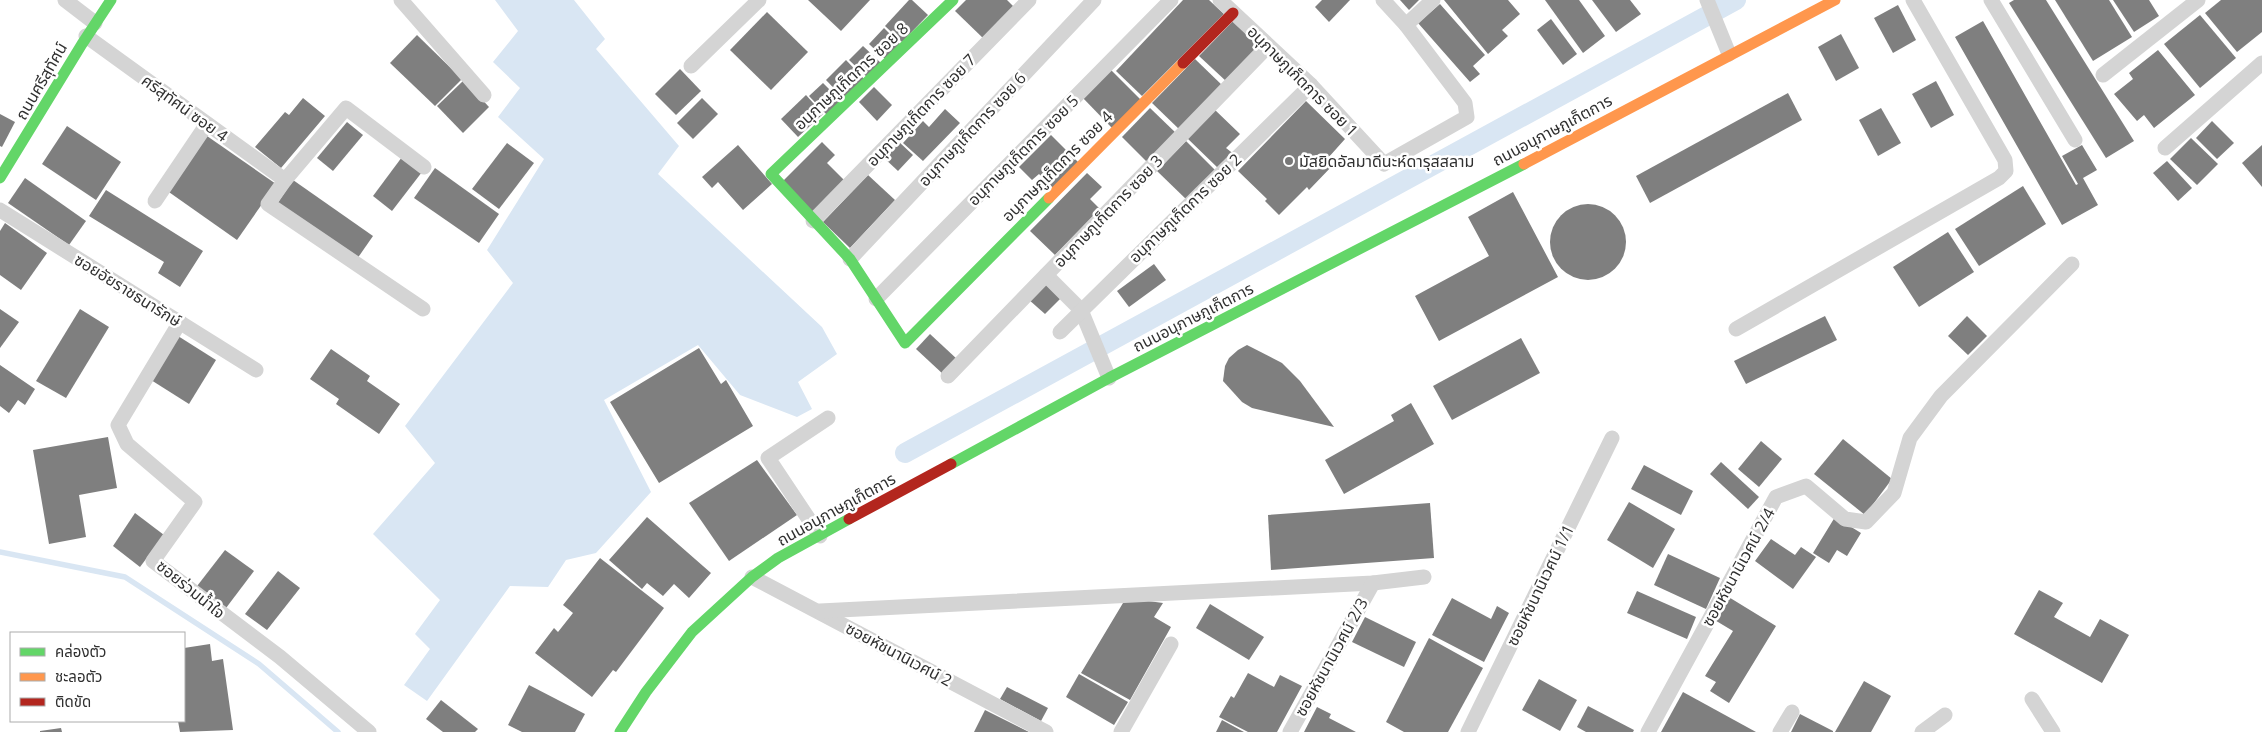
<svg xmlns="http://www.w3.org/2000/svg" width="2262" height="732" font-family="'Open Sans','Noto Sans Thai',sans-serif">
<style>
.water{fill:#d9e6f3}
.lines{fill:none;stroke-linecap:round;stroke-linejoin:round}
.stream{stroke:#d9e6f3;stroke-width:5.5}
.canal{stroke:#d9e6f3;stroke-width:20}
.building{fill:#7f7f7f}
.street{stroke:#d4d4d4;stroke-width:15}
.fast{stroke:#63d668;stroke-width:11}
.slow{stroke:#ff974d;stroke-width:11}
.jam{stroke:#b3261e;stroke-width:11}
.poi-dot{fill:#787878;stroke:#fff;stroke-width:2}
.labels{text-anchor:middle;stroke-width:5;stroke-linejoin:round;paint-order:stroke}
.street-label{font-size:16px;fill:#303030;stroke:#fff}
.poi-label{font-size:16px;fill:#303030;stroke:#fff;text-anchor:start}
</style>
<rect width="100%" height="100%" fill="#fff"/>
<!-- water -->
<polygon class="water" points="495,0 574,0 605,39 596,49 679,146 658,174 822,327 837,354 798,382 812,409 797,417 740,395 698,345 604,400 651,492 596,553 566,560 548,587 510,586 427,701 404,685 430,649 415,634 440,600 373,534 435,463 405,426 513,283 487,250 544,159 498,117 520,88 493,62 518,31"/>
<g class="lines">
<!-- stream -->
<polyline class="stream" points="0,552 125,577 259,664 338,732"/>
<!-- canal -->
<polyline class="canal" points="905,453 1736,0"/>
</g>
<!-- building -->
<g class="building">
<polygon points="808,0 870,0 841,31"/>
<polygon points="909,0 912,0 928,15 902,42 885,26"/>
<polygon points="966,0 1007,0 1014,7 985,40 955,11"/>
<polygon points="1183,0 1209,0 1224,14 1142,96 1116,71"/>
<polygon points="1322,0 1350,0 1329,22 1315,7"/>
<polygon points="1400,0 1419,0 1409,10"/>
<polygon points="1444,0 1508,0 1520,14 1502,30 1508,36 1488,54"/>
<polygon points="1545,0 1579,0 1605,36 1583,53"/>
<polygon points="1592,0 1630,0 1641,14 1616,32"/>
<polygon points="2014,0 2046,0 2134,141 2106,158 2009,3"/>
<polygon points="2055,0 2109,0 2132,37 2093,61"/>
<polygon points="2113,0 2149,0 2159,16 2134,32"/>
<polygon points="2221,0 2262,0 2262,32 2237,52 2205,13"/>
<polygon points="1440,4 1485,55 1473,66 1480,74 1470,82 1418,23"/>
<polygon points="1898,5 1916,40 1893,53 1874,18"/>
<polygon points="767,12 808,52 771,90 730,50"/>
<polygon points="2200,15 2236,58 2200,88 2164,44"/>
<polygon points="1235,19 1262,45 1227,82 1199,56"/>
<polygon points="1551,19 1577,54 1563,65 1537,30"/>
<polygon points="1983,21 2076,185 2078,184 2062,156 2082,145 2097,170 2083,178 2098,205 2062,225 1955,37"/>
<polygon points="884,28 900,44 885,59 869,44"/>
<polygon points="1841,34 1859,68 1836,81 1818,47"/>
<polygon points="417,35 462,79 435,106 390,63"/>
<polygon points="863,46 882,64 869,79 849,60"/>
<polygon points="2158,50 2195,95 2154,128 2144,115 2137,121 2114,94 2133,79 2129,73"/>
<polygon points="1195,59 1224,87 1181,131 1152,103"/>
<polygon points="846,60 866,81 846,101 826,80"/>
<polygon points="1109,68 1141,100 1112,128 1081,96"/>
<polygon points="680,69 701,91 676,115 655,94"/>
<polygon points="464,80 489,107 463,133 437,106"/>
<polygon points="1936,81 1954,115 1931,128 1912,94"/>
<polygon points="823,83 841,101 827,115 809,96"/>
<polygon points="874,87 892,105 877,121 859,102"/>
<polygon points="1788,93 1802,120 1650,203 1636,176"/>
<polygon points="806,95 823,114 798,137 781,119"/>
<polygon points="303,98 325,116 281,168 255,147 285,112 289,115"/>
<polygon points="702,98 718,114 693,139 677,123"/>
<polygon points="1306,101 1345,139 1328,158 1334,164 1309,190 1307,187 1279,215 1265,201 1267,199 1238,171"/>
<polygon points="1150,108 1178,135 1149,164 1122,137"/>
<polygon points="1881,108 1901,143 1878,156 1859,120"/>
<polygon points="945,109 960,123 923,161 903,143 923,121 929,127"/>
<polygon points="1214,109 1240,134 1226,148 1235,155 1220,170 1186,137"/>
<polygon points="0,114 15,122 2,147 0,146"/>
<polygon points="2212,121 2234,143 2217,159 2196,138"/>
<polygon points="347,122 363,135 333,171 317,158"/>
<polygon points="67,126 121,162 96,200 42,164"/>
<polygon points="1051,135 1080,164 1055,190 1039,174 1032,180 1019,167"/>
<polygon points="207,136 276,184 237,240 166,190"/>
<polygon points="2191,138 2218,164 2197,185 2170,159"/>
<polygon points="898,141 913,155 898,171 883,157"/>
<polygon points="1186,141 1218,173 1189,202 1157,171"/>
<polygon points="822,142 835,155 827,163 846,182 814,213 783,181"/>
<polygon points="507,143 534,163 499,209 472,189"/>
<polygon points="738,145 772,184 743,210 718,182 712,188 702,177"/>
<polygon points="2262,145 2262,187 2242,163"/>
<polygon points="402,157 422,172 392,211 373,196"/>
<polygon points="2167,161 2192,188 2178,201 2153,173"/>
<polygon points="435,168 499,214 479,243 414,198"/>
<polygon points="1087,173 1102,187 1090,199 1100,209 1055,255 1030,231"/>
<polygon points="868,175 895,200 850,248 823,222"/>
<polygon points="25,178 86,221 69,245 8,203"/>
<polygon points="293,180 373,236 357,259 277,204"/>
<polygon points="2023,186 2046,224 1979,266 1955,229"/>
<polygon points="106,190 203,251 180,287 158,273 164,262 89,216"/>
<polygon points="1513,192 1558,277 1439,341 1415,296 1489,256 1468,217"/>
<circle cx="1588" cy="242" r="38"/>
<polygon points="5,223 47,253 21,290 0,275 0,231"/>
<polygon points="1948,232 1974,272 1919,307 1893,267"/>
<polygon points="1154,264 1166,280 1129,307 1117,291"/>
<polygon points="1046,280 1063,296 1045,314 1028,299"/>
<polygon points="0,309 19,322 0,348"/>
<polygon points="80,309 109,327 66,398 36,381"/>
<polygon points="1825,316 1837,340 1746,384 1734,361"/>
<polygon points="1967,316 1987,336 1968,355 1948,336"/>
<polygon points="930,334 958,360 944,375 916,349"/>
<polygon points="178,336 216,360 189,404 151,380"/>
<polygon points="1521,338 1540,373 1452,420 1433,386"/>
<polygon points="1247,345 1282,363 1300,381 1334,427 1252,408 1242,402 1223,381 1225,366 1229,358 1238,350"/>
<polygon points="699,348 721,384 726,380 753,426 659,483 610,402"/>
<polygon points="331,349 370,376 367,381 400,404 379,434 336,404 339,399 310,379"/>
<polygon points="0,365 35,389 25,405 18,400 9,413 0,406"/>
<polygon points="1411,403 1434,444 1344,494 1325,460 1394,421 1391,415"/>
<polygon points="108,437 117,488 79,495 86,537 49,544 33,450"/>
<polygon points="1843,439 1892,479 1865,515 1814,474"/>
<polygon points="1761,441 1782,459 1759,487 1738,469"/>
<polygon points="757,460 797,515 729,561 689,503"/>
<polygon points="1721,462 1759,497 1748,509 1710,474"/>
<polygon points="1644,465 1693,491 1681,515 1631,489"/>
<polygon points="1629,502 1675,529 1653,568 1607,540"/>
<polygon points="1430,503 1434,558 1271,570 1268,515"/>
<polygon points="135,513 164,535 140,567 113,546"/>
<polygon points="647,517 711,573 689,598 674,584 663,596 647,583 642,589 609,560"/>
<polygon points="1835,517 1861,533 1847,556 1837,550 1829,563 1813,553"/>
<polygon points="1771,539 1795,555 1801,547 1816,557 1793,589 1755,561"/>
<polygon points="225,550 254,571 223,612 194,590"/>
<polygon points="1668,554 1720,578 1706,609 1654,585"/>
<polygon points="600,558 664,608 616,672 613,670 592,697 535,653 554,628 558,632 573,613 563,605"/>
<polygon points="278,571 300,588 267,630 245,614"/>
<polygon points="2039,590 2063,603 2054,617 2090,637 2100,619 2129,635 2102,683 2014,634"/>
<polygon points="1637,591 1696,617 1687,639 1627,613"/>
<polygon points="1727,596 1776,626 1729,703 1710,691 1716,682 1705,676 1733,631 1713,619"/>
<polygon points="1126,598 1163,603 1154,617 1171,627 1130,700 1081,673"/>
<polygon points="1452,598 1491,619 1497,606 1509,613 1484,662 1432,635"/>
<polygon points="1210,604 1264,637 1249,660 1196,628"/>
<polygon points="1365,617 1416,642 1404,667 1352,642"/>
<polygon points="1429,638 1483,668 1448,732 1404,732 1386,722"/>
<polygon points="210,644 212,661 223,659 233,730 180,732 178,721 184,721 184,648"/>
<polygon points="1248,673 1274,687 1280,675 1302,686 1277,732 1248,732 1219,717 1231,696 1234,698"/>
<polygon points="1079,674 1128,702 1114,725 1066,697"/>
<polygon points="1539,679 1577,700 1560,731 1522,710"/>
<polygon points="1864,681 1891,696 1871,732 1835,732"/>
<polygon points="529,685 585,714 575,732 522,732 508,725"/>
<polygon points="1007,687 1048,708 1041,721 1000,699"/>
<polygon points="1683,692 1756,732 1661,732"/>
<polygon points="441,700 478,729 475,732 443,732 426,719"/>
<polygon points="1588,706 1634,730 1633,732 1586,732 1577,727"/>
<polygon points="1317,707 1331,714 1329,718 1356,732 1304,732"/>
<polygon points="985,710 1029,732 974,732"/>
<polygon points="1800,714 1833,731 1833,732 1791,732"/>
<polygon points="1222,720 1244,732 1216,732"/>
<polygon points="61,728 62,732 40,732 40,731"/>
</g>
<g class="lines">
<!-- street -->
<g class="street">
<polyline points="65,0 95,23"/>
<polyline points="401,0 484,95"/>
<polyline points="1220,0 1311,85 1384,164 1467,117 1465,103 1406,25 1383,0"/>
<polyline points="1707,0 1729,54"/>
<polyline points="1991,0 2075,140"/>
<polyline points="1406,25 1433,0"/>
<polyline points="86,36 285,180"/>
<polyline points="691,66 759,0"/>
<polyline points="2103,75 2198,0"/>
<polyline points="2165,148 2262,63"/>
<polyline points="155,201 207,124"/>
<polyline points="0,210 256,370"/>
<polyline points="813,221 1029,0"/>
<polyline points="850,259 1094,0"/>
<polyline points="1046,275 1081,310 1109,378"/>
<polyline points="876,299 1171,0"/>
<polyline points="423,309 268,204 285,180 346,108 424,167"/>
<polyline points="180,322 118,425 127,444 195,502 153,561 280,657 369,732"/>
<polyline points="1736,329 1999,178 2006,171 2005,160 1913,0"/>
<polyline points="1060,332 1311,85"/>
<polyline points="948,376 1268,46"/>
<polyline points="820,536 768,458 828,418"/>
<polyline points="752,577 1046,732"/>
<polyline points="820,611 1373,583 1424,577"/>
<polyline points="2032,699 2053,732"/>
<polyline points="1121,732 1171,644"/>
<polyline points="1290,732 1373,583"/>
<polyline points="1468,732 1612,438"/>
<polyline points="1648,732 1776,497 1806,486 1845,519 1866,522 1894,493 1910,438 1941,396 2072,264"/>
<polyline points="1780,732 1792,712"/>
<polyline points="1922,732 1945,715"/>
</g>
<!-- fast -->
<g class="fast">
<polyline points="953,0 771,174 850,259 905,343 1049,198"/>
<polyline points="0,178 82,44 111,0"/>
<polyline points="951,464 1109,378 1524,164"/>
<polyline points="620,732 646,692 692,632 752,577 778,558 849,519"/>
</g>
<!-- slow -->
<g class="slow">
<polyline points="1524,164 1835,0"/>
<polyline points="1049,198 1183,63"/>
</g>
<!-- jam -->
<g class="jam">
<polyline points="1183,63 1233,13"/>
<polyline points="849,519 951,464"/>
</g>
</g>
<!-- markers -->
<circle class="poi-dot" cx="1289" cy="161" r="5"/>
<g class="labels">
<!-- street labels -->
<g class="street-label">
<text transform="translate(851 76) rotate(-43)" y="6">อนุภาษภูเก็ตการ ซอย 8</text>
<text transform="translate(41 81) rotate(-60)" y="6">ถนนศรีสุทัศน์</text>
<text transform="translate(1303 81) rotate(45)" y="6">อนุภาษภูเก็ตการ ซอย 1</text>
<text transform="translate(185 108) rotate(36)" y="6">ศรีสุทัศน์ ซอย 4</text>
<text transform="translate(921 110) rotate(-46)" y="6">อนุภาษภูเก็ตการ ซอย 7</text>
<text transform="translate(972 129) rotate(-47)" y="6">อนุภาษภูเก็ตการ ซอย 6</text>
<text transform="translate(1552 130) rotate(-28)" y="6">ถนนอนุภาษภูเก็ตการ</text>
<text transform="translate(1023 150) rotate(-45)" y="6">อนุภาษภูเก็ตการ ซอย 5</text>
<text transform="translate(1057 166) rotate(-45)" y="6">อนุภาษภูเก็ตการ ซอย 4</text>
<text transform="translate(1185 208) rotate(-44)" y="6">อนุภาษภูเก็ตการ ซอย 2</text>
<text transform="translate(1108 211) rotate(-46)" y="6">อนุภาษภูเก็ตการ ซอย 3</text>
<text transform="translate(128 290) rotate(32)" y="6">ซอยอัยราชธนารักษ์</text>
<text transform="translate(1193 317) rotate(-27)" y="6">ถนนอนุภาษภูเก็ตการ</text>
<text transform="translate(836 509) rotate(-29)" y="6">ถนนอนุภาษภูเก็ตการ</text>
<text transform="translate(1738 567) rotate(-61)" y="6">ซอยหัชนานิเวศน์ 2/4</text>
<text transform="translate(1540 585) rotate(-64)" y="6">ซอยหัชนานิเวศน์ 1/1</text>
<text transform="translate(191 589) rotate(39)" y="6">ซอยร่วมน้ำใจ</text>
<text transform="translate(899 654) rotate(28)" y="6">ซอยหัชนานิเวศน์ 2</text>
<text transform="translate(1331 657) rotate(-61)" y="6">ซอยหัชนานิเวศน์ 2/3</text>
</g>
<!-- poi labels -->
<g class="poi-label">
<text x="1299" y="167">มัสยิดอัลมาดีนะห์ดารุสสลาม</text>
</g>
</g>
<!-- legend -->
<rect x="10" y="632" width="175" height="90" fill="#ffffff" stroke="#acacac"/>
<rect x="20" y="648" width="25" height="8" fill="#63d668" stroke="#acacac"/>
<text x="55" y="657" font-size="15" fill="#303030">คล่องตัว</text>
<rect x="20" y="673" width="25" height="8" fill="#ff974d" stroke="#acacac"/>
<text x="55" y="682" font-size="15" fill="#303030">ชะลอตัว</text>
<rect x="20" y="698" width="25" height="8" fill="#b3261e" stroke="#acacac"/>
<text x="55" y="707" font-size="15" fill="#303030">ติดขัด</text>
</svg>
